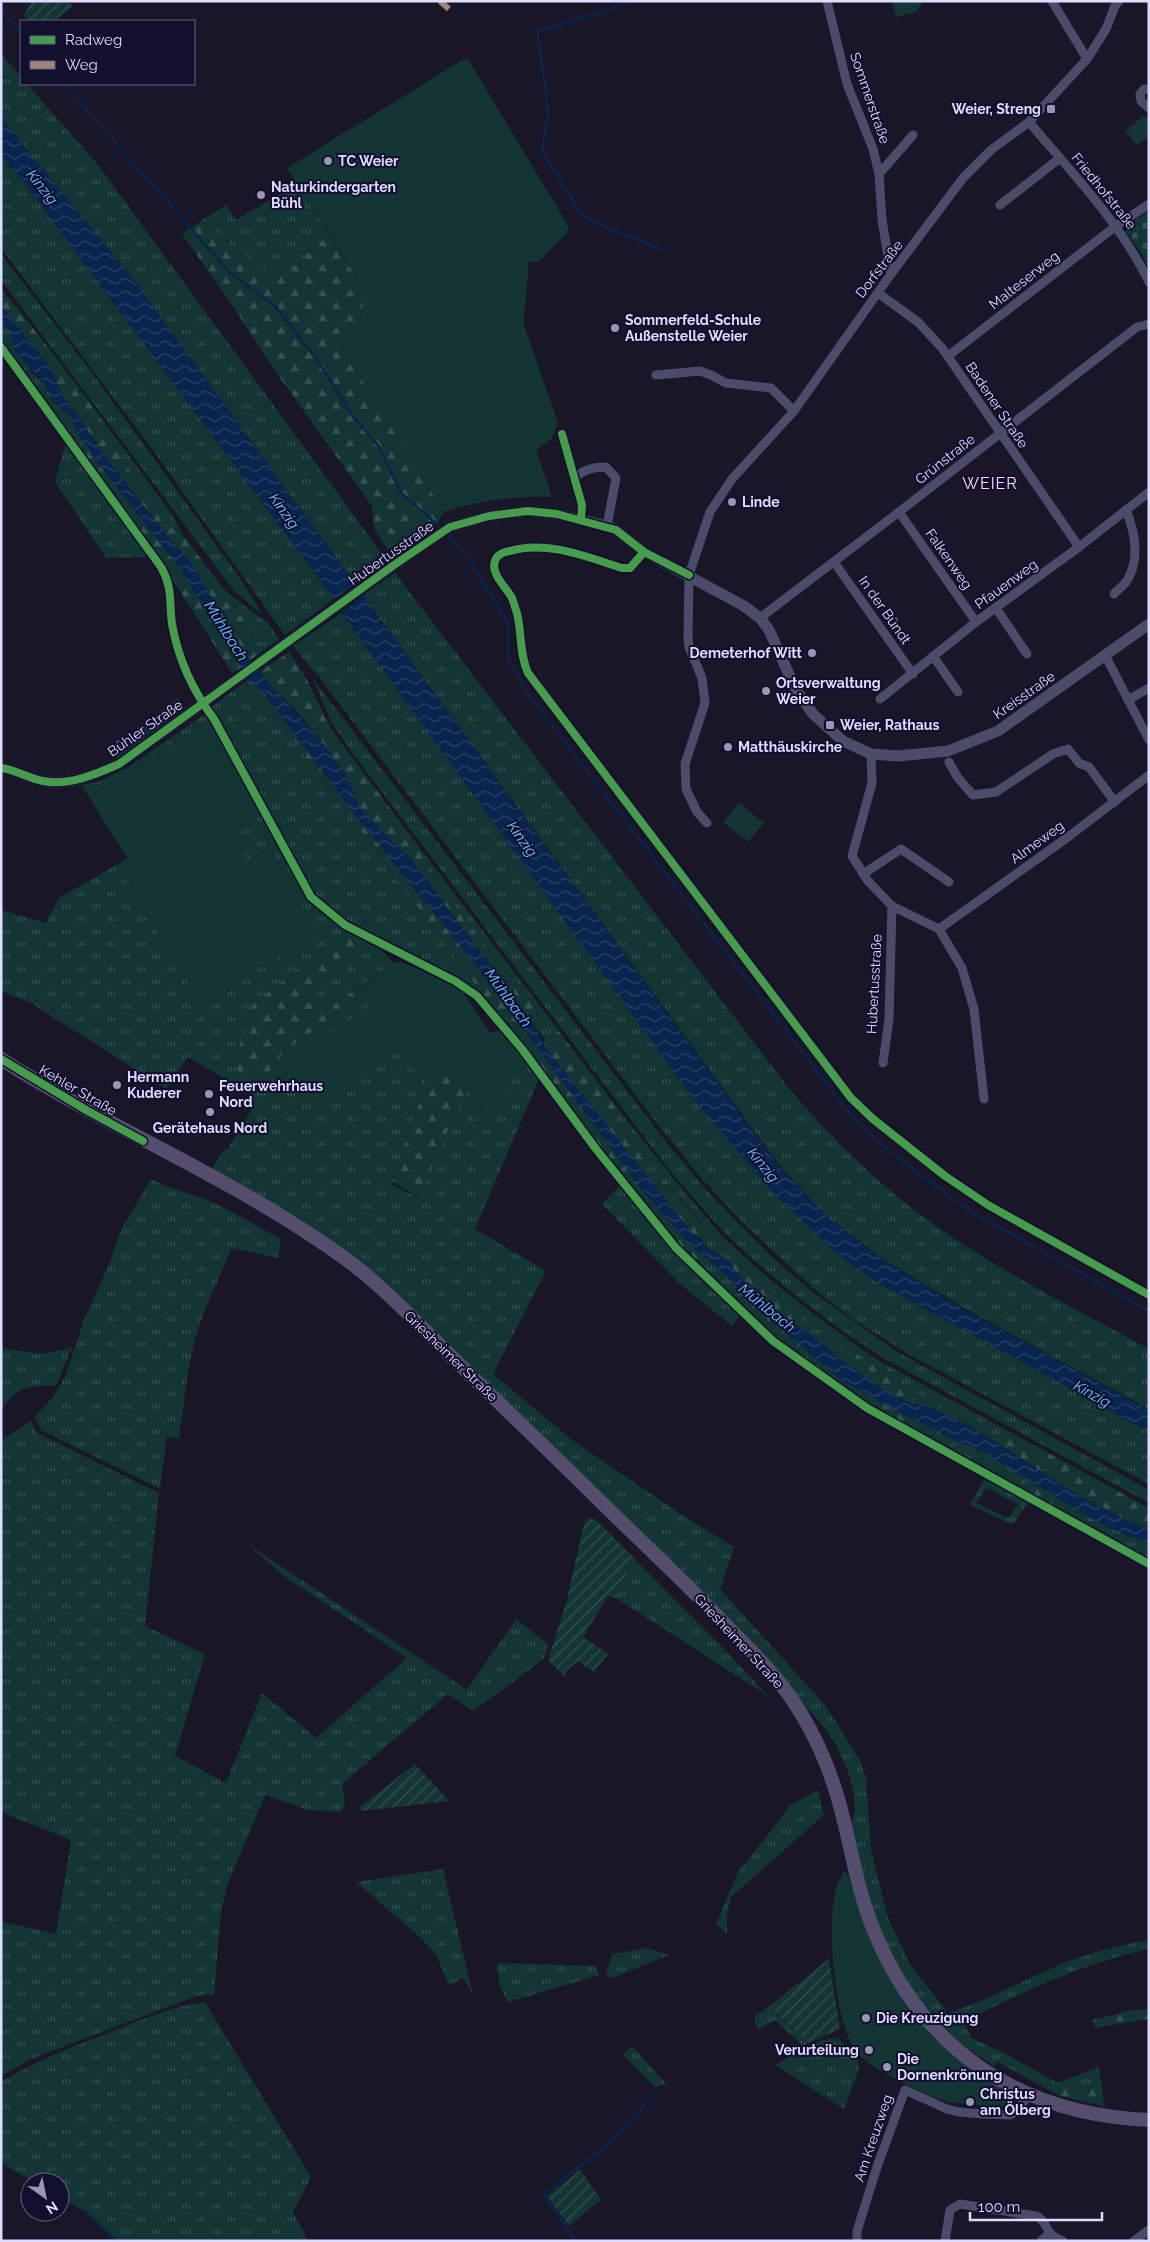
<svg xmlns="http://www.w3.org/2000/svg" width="1150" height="2242" font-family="Raleway,sans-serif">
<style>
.grass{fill:url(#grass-tufts);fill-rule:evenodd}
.forest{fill:url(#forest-firs)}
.cemetery{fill:url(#cemetery-stones)}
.park{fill:#133534}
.garden{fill:url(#garden-furrows)}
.water{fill:url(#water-waves)}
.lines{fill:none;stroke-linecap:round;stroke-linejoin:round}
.stream{stroke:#08254e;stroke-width:2.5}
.minor{stroke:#4b4c69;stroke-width:9}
.tertiary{stroke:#4b4c69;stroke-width:11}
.primary{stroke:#554d6d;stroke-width:14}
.quiet{stroke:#a18479;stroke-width:6;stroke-dasharray:12 6;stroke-linecap:butt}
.cycleway-casing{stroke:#130f2f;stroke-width:11}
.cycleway{stroke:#469c4c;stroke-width:8}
.poi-dot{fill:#9a97b4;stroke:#130f2f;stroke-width:2}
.labels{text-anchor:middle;stroke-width:4;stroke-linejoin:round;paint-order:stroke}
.street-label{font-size:14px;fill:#dfddff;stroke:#130f2f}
.poi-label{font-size:14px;font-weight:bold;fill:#dfddff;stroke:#130f2f;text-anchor:start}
.water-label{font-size:15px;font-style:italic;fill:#6bc5ff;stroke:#130f2f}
.quarter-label{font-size:16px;letter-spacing:1px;fill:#ffdff6;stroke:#130f2f}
</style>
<defs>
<pattern id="grass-tufts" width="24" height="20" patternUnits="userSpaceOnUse" patternTransform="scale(1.25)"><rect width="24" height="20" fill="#133534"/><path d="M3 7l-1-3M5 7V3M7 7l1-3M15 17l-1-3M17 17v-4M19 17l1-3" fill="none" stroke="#355252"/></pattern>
<pattern id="forest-firs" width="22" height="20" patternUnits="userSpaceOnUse" patternTransform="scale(1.25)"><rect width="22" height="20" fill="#133534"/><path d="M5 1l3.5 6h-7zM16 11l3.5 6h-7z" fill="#355252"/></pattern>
<pattern id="cemetery-stones" width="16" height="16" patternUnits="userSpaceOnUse" patternTransform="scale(1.25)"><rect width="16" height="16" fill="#133534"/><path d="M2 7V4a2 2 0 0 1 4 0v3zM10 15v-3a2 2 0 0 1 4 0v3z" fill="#355252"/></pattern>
<pattern id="garden-furrows" width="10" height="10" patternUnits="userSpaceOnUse" patternTransform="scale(1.25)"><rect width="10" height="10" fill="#133534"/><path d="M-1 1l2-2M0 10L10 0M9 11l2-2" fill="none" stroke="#355252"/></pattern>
<pattern id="water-waves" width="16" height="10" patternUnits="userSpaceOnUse" patternTransform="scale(1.25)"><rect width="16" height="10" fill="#08254e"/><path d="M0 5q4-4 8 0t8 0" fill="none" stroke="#2c4469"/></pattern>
</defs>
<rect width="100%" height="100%" fill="#191628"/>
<!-- grass -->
<g class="grass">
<polygon points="1,54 21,77 21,84 27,84 99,166 387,561 355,584 133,279 1,118"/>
<polygon points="1,155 26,185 334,599 285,635 155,453 1,248"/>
<polygon points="297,184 328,233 298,264 272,277 201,221 226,205 236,220"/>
<polygon points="1,254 90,370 237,574 263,615 235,592 1,280"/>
<polygon points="1,322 11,334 32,373 44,383 53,402 69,414 76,430 86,443 83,445 86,461 69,434 1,343"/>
<polygon points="99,415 169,510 182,532 134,478"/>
<polygon points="67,439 152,557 106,558 55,482"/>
<path d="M395,573L788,1087C840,1149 900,1205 969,1248C1027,1285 1089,1316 1149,1349V1409L969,1311L889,1263L825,1215L779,1165L363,595Z"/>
<polygon points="226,592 268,623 279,639 260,653 244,620"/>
<polygon points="342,613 453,765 843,1258 875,1281 1149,1432 1149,1484 908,1354 854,1320 813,1288 745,1225 701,1178 656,1122 319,677 293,646"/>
<path d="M313,679L663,1138L706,1190L772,1257L811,1291L896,1351L1149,1490V1503L885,1359C835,1328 788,1291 745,1252C716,1226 692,1196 667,1167L353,754L331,722Z"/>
<polygon points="244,683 249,691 256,693 281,723 493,1008 466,982 414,959 351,926 313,895 298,871 260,795 210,708"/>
<polygon points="178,698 185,708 117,758 111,750"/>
<polygon points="205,714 211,719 89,797 81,785 98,782 127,768"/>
<path d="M263,812C286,858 302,903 348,930L253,1004L246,1019V1030L232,1063L278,1058L285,1050L368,992L374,1003L314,1106L398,1048L410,1065L427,1081L391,1184L418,1198L466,1088L486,1116L499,1085L529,1064L539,1079L475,1229L546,1271L493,1374L572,1440L679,1513L734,1547L720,1589L825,1705L859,1758L866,1778L871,1850L888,1918L911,1966L948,2013C983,2002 1016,1984 1050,1969C1081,1955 1115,1946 1149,1940V1949C1083,1963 1026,1991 966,2020V2027L971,2038L1004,2053L1058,2083L1098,2067L1102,2086L1075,2087L1063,2086L1060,2096L997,2062L994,2066L950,2037L899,1974L870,1907L850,1830L855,1810L853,1789L848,1771L835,1743L820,1722L423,1321L210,1172L224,1149L227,1150L254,1106L248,1102L252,1095L188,1057L166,1089L31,1003L1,991V910L46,923L59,898L118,864L201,1003L270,848L248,861L231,832Z"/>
<polygon points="419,847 559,1031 544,1039 533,1023 541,1016 530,996 509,974 457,909 427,863"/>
<polygon points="371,945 378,946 393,963 322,1013 304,999 304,991"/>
<polygon points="618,1109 678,1184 722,1236 768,1278 819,1318 874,1358 1008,1431 999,1444 970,1426 936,1410 937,1399 906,1392 871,1363 835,1341 823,1331 814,1338 806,1330 796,1326 802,1317 766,1288 734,1257 728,1261 708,1248 702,1240 701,1224 667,1181 655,1187 647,1177 647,1164 614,1120"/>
<path d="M151,1179C172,1190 194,1194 216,1204C238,1214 259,1228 281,1239L278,1258L232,1248C220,1276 206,1303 197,1333C187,1367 184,1404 179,1439L167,1436L160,1489L41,1430L35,1417L54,1396L66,1375L84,1320L109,1264L122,1228Z"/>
<polygon points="621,1184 669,1245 739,1316 732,1326 680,1284 602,1204"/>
<polygon points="711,1262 728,1277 749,1302 809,1352 801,1363 755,1324 701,1272"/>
<path d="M1,1348L41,1354L72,1348L56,1386C27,1385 20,1386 1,1409Z"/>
<polygon points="31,1421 37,1433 159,1493 145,1626 205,1654 175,1756 226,1783 262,1693 316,1738 407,1658 284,1576 246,1543 467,1690 516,1619 549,1645 544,1658 536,1665 473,1711 448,1694 342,1784 345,1804 340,1812 308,1810 265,1795 227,1886 221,1913 214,1996 207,1994 194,1997 31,2059 1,2076 1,1921 56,1934 71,1840 1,1812 1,1440"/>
<path d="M954,1440C981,1448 1005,1466 1030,1480L1024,1492L950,1451Z"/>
<path d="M985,1478L1029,1501L1013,1525L970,1505ZM986,1488L1018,1504L1009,1518L976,1503Z"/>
<polygon points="1097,1522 1149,1545 1149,1562 1092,1530"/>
<polygon points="633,1557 728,1653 768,1696 616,1598"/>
<polygon points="818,1790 824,1815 731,1897 727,1914 727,1933 716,1924 738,1872 791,1805"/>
<polygon points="443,1869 473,1995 463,1978 449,1985 436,1955 421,1938 356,1882"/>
<polygon points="647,1948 669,1955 612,1978 606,1974 612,1954"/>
<polygon points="497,1963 596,1966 600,1975 508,2002 500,1987"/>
<path d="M205,2002L311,2177L293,2212L308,2241H117L85,2211L60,2198V2182H34L1,2163V2082C37,2060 74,2046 113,2031C143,2019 173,2006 205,2002Z"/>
<polygon points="768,2007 809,2043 803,2046 775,2020 758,2030 754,2017"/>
<polygon points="832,2038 840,2040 858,2060 859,2069 844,2109 775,2065 817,2042"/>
<polygon points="632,2046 671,2089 665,2084 655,2087 623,2055"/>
</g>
<!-- forest -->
<g class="forest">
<polygon points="201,221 272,277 298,264 328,233 366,292 358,331 339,343 444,512 437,524 392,556 374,529 372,506 278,375 232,305 182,234"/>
<polygon points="1,288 55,356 99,415 134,478 165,511 231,599 244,620 260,653 249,661 189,560 168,537 105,456 75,412 62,396 50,367 1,306"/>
<polygon points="86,443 98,463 181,570 243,666 232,673 171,577 86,461 83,445"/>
<polygon points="289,652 306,678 331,729 419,847 427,863 457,909 509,974 530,996 541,1016 533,1023 412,860 381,831 359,807 348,778 322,742 292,706 272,688 260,671"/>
<polygon points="249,679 260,688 359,820 483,974 643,1191 688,1243 711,1262 701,1272 667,1236 493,1008 281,723 256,693 249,691 244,683"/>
<polygon points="348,930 371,945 304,991 304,999 322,1013 364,984 368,992 285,1050 278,1058 276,1067 266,1073 255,1070 242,1076 232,1063 246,1030 246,1019 253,1004"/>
<polygon points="559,1031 618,1109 614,1120 647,1164 647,1177 545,1047 544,1039"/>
<polygon points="447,1069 466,1088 419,1198 392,1181 427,1081 437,1077"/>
<polygon points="666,1181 701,1225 702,1240 693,1234 655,1187"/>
<polygon points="734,1257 766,1288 802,1317 796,1326 759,1302 728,1261"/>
<path d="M823,1330L835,1341L871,1363L906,1392L938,1399L936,1410C924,1406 910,1404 899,1398C868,1384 840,1359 814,1338Z"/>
<polygon points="809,1352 839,1378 859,1390 954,1440 950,1451 850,1396 801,1363"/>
<polygon points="1008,1431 1149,1508 1149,1531 1081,1497 999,1444"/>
<polygon points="1030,1480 1097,1522 1092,1530 1024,1492"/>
<polygon points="1149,2009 1149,2019 1095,2028 1093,2020 1133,2010"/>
<polygon points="1063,2086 1075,2087 1102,2086 1104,2106 1060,2096"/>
</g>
<!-- cemetery -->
<polygon class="cemetery" points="1149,211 1149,269 1140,251 1126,232 1127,225"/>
<!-- park -->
<g class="park">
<polygon points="892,1 924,1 916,12 896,17"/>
<path d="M468,59L566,222L569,231L538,262H529L524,316V325L558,423L552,438L536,450L552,497C515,496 480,500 444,512L339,343L358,331L366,292L287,168L461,61Z"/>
<polygon points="1143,116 1149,118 1149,137 1137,145 1125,131"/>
<polygon points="211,719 263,812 231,832 248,861 270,848 317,933 201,1003 118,864 127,858 89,797"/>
<polygon points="739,803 764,823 748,842 723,822"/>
<polygon points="401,962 443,979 464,993 490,1033 500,1030 504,1033 529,1064 499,1085 509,1100 487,1117 466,1088 447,1069 437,1077 427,1081 410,1065 398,1049 314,1106 285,1066 374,1003 364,984 393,963"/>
<path d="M845,1871L849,1877L863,1921L893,1983L932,2037L1011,2096L1010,2107C990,2106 969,2105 949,2102C932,2099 866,2066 856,2052C840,2030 833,1973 832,1945C832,1924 830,1889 845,1871Z"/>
</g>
<!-- garden -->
<g class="garden">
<polygon points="32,1 67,1 73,6 54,21 28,21 24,15"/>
<polygon points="589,1518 596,1520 633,1557 616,1598 608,1596 583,1637 608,1654 594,1672 578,1661 565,1672 565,1677 548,1660 567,1600 584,1523"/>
<polygon points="415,1764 449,1801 361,1811 360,1807"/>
<polygon points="829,1959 840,2029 809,2043 768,2007"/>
<polygon points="580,2170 601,2199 569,2226 547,2196"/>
</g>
<!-- water -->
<g class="water">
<polygon points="1,118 133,279 355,584 334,599 26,185 1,155"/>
<polygon points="1,306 50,367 62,396 75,412 105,456 168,537 189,560 249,661 322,742 348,778 360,807 381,831 412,860 533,1023 545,1047 693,1234 715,1254 728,1261 759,1302 796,1326 806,1330 840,1359 876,1385 900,1399 936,1410 970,1426 1081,1497 1149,1531 1149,1545 1097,1522 976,1448 954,1440 885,1405 839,1378 749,1302 728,1277 688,1243 643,1191 483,974 359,820 260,688 251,682 181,570 92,454 76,430 69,414 53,402 44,382 14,351 11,334 1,322"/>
<polygon points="363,595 778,1166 826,1216 889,1264 968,1312 1149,1410 1149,1432 875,1281 830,1247 778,1198 695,1101 342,613"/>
</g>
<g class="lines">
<!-- stream -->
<g class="stream">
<polyline points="626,1 613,8 537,32 545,84 548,116 542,151 580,212 594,222 663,250"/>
<polyline points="1,10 21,33"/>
<polyline points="64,84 229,272 275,306 318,361 354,418 378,445 401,493 437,524"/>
<polyline points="450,538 471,562 508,623 508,657 526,691 856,1122 892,1153 967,1209 1149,1311"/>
<polyline points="85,2211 117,2241"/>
<polyline points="576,2241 544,2195 608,2144 658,2090"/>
</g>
<!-- minor -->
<g class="minor">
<polyline points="827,1 847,84 873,149 879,174 882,220 891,274"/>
<polyline points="1052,1 1087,59"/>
<polyline points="1149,89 1144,89 1140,94 1141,101 1149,108"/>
<path d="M1029,122C1072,173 1120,222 1149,282"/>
<polyline points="879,174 913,135"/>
<polyline points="1000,205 1060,158"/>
<polyline points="878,293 918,322 942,348 1079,547"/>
<polyline points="948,356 1116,226 1149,204"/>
<polyline points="656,375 700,371 711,375 726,383 771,388 794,411"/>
<polyline points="899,512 976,622"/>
<path d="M581,520L582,505L575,478C583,469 594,467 606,467L616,478L607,526"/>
<polyline points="834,562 913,674"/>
<path d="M1114,594C1118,589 1125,585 1128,579C1140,557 1135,532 1126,510"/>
<polyline points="996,608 1027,654"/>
<polyline points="760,618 899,512 1137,327 1149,324"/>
<polyline points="1105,655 1149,740"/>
<polyline points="933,656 958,692"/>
<polyline points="880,699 976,622 1079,547 1149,492"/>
<polyline points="1128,700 1149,688"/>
<polyline points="871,754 872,783 852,856 868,881 892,906 889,1019 883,1063"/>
<polyline points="949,762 958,778 973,795 996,792 1053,754 1068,749 1079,763 1089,767 1115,802"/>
<polyline points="707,823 697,812 686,789 685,764 705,703 702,678 689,647 688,637 689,575 710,512 732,479 794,411 891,274 963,178 991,150 1029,122 1087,59 1106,29 1115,6 1119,1"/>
<polyline points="863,874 901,849 949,882"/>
<polyline points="892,906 939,929 962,968 974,1009 984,1099"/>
<polyline points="939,929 1068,837 1149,775"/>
<polyline points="857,2241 857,2231 877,2167 905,2090 947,2109 959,2112 982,2114 1010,2115 1016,2112 1029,2095"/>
<path d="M945,2241L950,2210L960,2204L1036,2216C1050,2222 1043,2235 1063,2241"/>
<polyline points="1041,2241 1049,2234"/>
<polyline points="1134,2241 1149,2230"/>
</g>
<!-- tertiary -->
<path class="tertiary" d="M1,768C16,770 28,778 43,781C69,786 96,774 119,764L394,565L450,527L489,516L528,511L557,514L607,526L616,530L644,552L744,606L760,618L769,630L796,690L813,714L843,741L871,754L898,756L948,751L998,731L1149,624"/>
<!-- primary -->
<path class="primary" d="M1,1059C98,1121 204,1166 300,1228C325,1244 351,1261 373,1281C402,1306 428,1334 455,1360C504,1408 554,1455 602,1503C645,1545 689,1586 730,1629C747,1647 765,1664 780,1683C805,1715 824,1753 836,1792C849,1833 854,1877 869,1918C916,2046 1015,2114 1149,2120"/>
<!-- quiet -->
<polyline class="quiet" points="440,1 451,11"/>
<defs>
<g id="cycleway">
<path d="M1,347L161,567C173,588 169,602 172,624C178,658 193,691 214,719L311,897L345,925L455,981L477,996L522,1049L596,1149L676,1248L773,1341L867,1408L1149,1564"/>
<polyline points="562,434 582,505 581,520"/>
<path d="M644,552L630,568H622C587,557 547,540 510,551C504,552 497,554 495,561C490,574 507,588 512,598C514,603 515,608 517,613C522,633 519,653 528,673L851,1098L873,1119L945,1176L988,1205L1149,1295"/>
<path d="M1,768C16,770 28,778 43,781C69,786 96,774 119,764L394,565L450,527L489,516L528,511L557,514L616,530L644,552L689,575"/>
<polyline points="1,1059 86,1110 143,1141"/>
</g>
</defs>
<!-- cycleway casing -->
<use href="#cycleway" class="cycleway-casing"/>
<!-- cycleway -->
<use href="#cycleway" class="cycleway"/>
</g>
<!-- markers -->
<g class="poi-dot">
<rect x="1046" y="104" width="10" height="10" rx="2.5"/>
<circle cx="328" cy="161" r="5"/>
<circle cx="261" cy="195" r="5"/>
<circle cx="615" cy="328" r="5"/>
<circle cx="732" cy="502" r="5"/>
<circle cx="812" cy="653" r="5"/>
<circle cx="766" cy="691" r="5"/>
<rect x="825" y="720" width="10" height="10" rx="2.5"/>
<circle cx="728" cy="747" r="5"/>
<circle cx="117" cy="1085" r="5"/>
<circle cx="209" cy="1094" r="5"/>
<circle cx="210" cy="1112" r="5"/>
<circle cx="866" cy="2018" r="5"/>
<circle cx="869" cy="2050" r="5"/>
<circle cx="887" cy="2067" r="5"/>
<circle cx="970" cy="2102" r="5"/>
</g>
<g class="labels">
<!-- street labels -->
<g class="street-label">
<text transform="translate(870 98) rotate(71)" y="5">Sommerstraße</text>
<text transform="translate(1104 191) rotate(51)" y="5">Friedhofstraße</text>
<text transform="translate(879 269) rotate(-53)" y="5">Dorfstraße</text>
<text transform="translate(1024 280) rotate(-38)" y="5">Malteserweg</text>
<text transform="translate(997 405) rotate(56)" y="5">Badener Straße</text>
<text transform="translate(945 459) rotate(-38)" y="5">Grünstraße</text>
<text transform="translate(391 553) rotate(-35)" y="5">Hubertusstraße</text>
<text transform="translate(949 559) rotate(55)" y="5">Falkenweg</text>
<text transform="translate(1006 584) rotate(-36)" y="5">Pfauenweg</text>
<text transform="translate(885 610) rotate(55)" y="5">In der Bündt</text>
<text transform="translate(1024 695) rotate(-35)" y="5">Kreisstraße</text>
<text transform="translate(145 728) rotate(-35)" y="5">Bühler Straße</text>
<text transform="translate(1037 842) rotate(-36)" y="5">Almeweg</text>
<text transform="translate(874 984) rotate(-87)" y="5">Hubertusstraße</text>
<text transform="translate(78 1090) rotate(30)" y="5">Kehler Straße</text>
<text transform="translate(451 1356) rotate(44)" y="5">Griesheimer Straße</text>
<text transform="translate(739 1641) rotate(47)" y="5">Griesheimer Straße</text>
<text transform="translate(873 2138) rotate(-71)" y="5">Am Kreuzweg</text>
</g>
<!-- poi labels -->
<g class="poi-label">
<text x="1041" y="114" text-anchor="end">Weier, Streng</text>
<text x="338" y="166">TC Weier</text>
<text x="271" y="192">Naturkindergarten<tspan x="271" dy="16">Bühl</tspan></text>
<text x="625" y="325">Sommerfeld-Schule<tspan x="625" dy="16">Außenstelle Weier</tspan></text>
<text x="742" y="507">Linde</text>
<text x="802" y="658" text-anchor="end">Demeterhof Witt</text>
<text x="776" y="688">Ortsverwaltung<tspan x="776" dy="16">Weier</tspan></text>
<text x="840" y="730">Weier, Rathaus</text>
<text x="738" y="752">Matthäuskirche</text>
<text x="127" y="1082">Hermann<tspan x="127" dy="16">Kuderer</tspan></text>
<text x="219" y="1091">Feuerwehrhaus<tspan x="219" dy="16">Nord</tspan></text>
<text x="210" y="1133" text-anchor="middle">Gerätehaus Nord</text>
<text x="876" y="2023">Die Kreuzigung</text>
<text x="859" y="2055" text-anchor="end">Verurteilung</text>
<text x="897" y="2064">Die<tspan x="897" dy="16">Dornenkrönung</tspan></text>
<text x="980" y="2099">Christus<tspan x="980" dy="16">am Ölberg</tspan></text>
</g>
<!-- water labels -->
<g class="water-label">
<text transform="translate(42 187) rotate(51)" y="5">Kinzig</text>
<text transform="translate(284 511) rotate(54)" y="5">Kinzig</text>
<text transform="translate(226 631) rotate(58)" y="5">Mühlbach</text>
<text transform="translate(522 839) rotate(54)" y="5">Kinzig</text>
<text transform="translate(508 998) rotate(54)" y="5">Mühlbach</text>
<text transform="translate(763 1165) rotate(51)" y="5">Kinzig</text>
<text transform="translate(767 1308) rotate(39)" y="5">Mühlbach</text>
<text transform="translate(1092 1394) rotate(29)" y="5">Kinzig</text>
</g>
<!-- quarter labels -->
<g class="quarter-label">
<text x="990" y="489">WEIER</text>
</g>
</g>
<!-- border -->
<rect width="1150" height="2242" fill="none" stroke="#dfddff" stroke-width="5"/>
<!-- legend -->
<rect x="20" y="20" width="175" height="65" fill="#130f2f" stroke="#656182"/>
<rect x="30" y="36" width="25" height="8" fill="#469c4c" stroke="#656182"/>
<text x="65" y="45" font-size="15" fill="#dfddff">Radweg</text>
<rect x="30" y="61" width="25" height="8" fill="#a18479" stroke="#656182"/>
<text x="65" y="70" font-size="15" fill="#dfddff">Weg</text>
<!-- north arrow -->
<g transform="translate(45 2197) rotate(147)"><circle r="24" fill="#130f2f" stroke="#656182"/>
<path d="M0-4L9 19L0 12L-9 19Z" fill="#9a97b4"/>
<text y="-8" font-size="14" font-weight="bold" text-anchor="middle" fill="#dfddff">N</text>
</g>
<!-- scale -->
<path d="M970 2212v8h132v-8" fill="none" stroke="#dfddff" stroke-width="2.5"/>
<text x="978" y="2212" font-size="15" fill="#dfddff" stroke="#130f2f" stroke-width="4" paint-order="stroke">100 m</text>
</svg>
